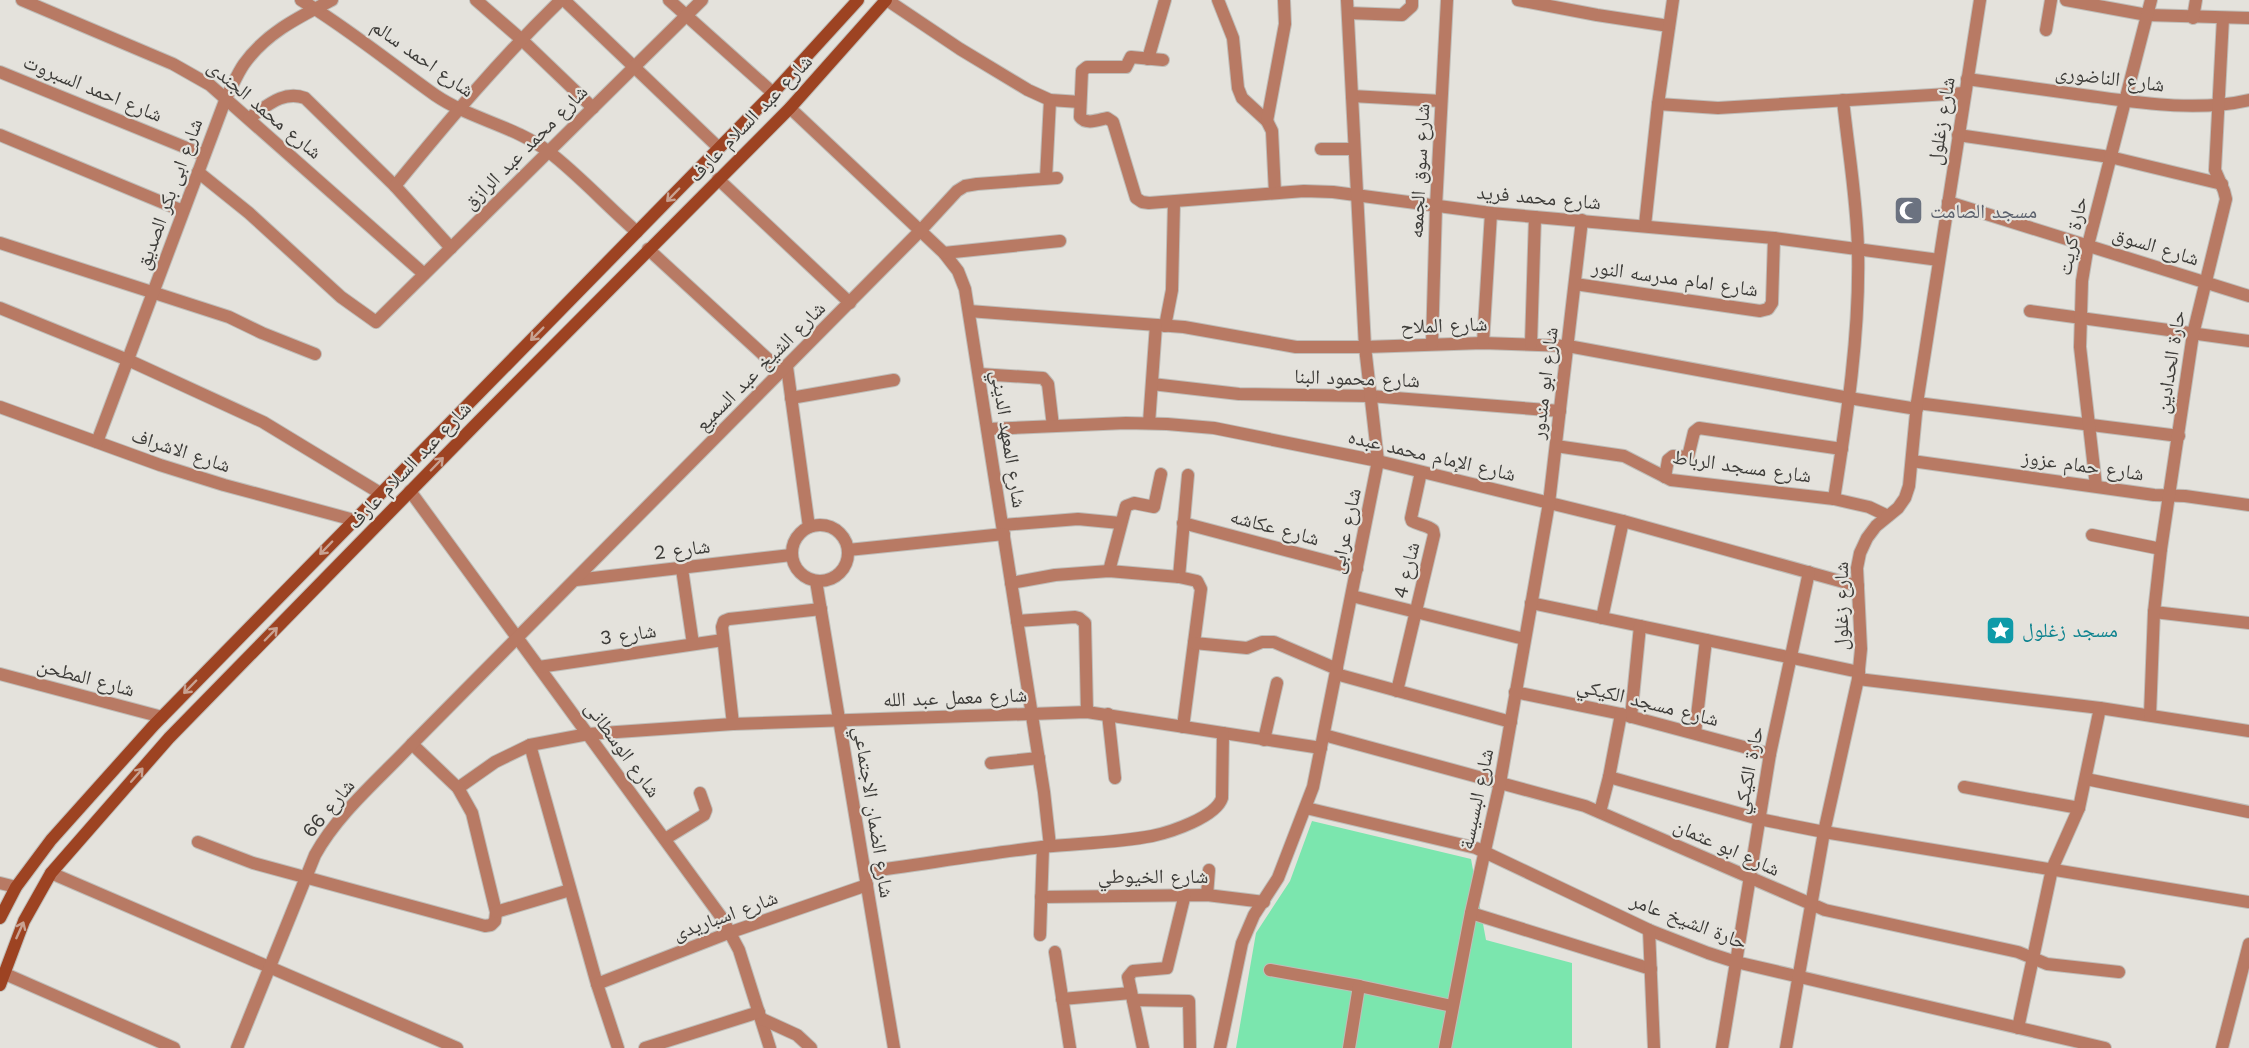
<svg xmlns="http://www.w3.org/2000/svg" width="2249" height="1048" font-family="'Work Sans','Noto Naskh Arabic',sans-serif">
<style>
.green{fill:#7be6ae}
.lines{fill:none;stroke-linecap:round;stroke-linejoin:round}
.street-casing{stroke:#bfbdb8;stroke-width:14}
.secondary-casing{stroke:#bfbdb8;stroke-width:14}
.street{stroke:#b87a64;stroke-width:12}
.secondary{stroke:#9d4322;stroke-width:12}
.oneway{stroke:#c8a292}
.labels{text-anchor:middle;stroke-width:4.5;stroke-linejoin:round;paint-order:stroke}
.street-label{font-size:20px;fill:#3d3c39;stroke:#e4e2dc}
.worship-label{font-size:20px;fill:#5b616d;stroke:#e4e2dc;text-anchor:start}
.culture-label{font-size:20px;fill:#0d838f;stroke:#e4e2dc;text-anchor:start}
</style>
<rect width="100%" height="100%" fill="#e4e2dc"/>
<!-- green -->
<polygon class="green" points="1312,821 1471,859 1486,940 1572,963 1572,1048 1236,1048 1256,933 1290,881"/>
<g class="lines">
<defs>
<g id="street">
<polyline points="22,0 173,64 210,85 424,274"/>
<path d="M301,0C349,29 390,63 435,95C470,119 515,126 549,152C579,175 608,207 637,232"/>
<polyline points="476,0 521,39 593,108"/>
<polyline points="564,0 719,148"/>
<polyline points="669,0 773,93"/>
<polyline points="887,0 960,49 1028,90 1050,100 1080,102"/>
<polyline points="1218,0 1233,38 1238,88 1242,98 1267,121 1272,131 1275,193"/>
<polyline points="1518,0 1597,15 1669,26"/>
<polyline points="2066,0 2147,15 2249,18"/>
<polyline points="1348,13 1402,15 1412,6 1412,0"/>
<polyline points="2193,18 2196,0"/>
<polyline points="2046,30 2051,0"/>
<polyline points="1148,59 1165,0"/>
<path d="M1163,60L1131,57L1126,67H1087L1082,71L1080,117C1086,125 1098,120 1107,118L1113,122L1136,198L1142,202L1149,203L1304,191L1333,192L1491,213L1774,238L1939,260"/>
<polyline points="0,72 204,155"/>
<path d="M1967,79C2008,85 2049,90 2090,96C2141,103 2198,112 2249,100"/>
<polyline points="1352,96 1441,101"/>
<polyline points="1658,104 1718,108 1965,93"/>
<polyline points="790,108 944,253 958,271 965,289 1044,792 1050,846"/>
<path d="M249,118C267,106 283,90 305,98L395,186L451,248"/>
<polyline points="1267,121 1285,24 1284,0"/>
<polyline points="0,135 183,211"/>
<polyline points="1958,135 2110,157 2222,184"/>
<polyline points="1321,149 1354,149"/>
<polyline points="198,172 249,213 341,297 376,322 702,0"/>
<polyline points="1046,178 1050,100"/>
<polyline points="718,179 850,303"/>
<path d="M395,186C448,121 501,58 561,0"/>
<polyline points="1948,202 2249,296"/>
<polyline points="1645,225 1658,104 1673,0"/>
<polyline points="0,243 229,317 262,333 315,354"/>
<polyline points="648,249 782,372"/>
<polyline points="944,253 1060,241"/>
<polyline points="1575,284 1760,311 1768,309 1772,303 1774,238"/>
<polyline points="0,308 128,360 263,422 380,493"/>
<polyline points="969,311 1184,327 1296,347 1365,347 1483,343 1568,346 1849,398 1917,409"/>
<polyline points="2030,311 2249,341"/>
<polyline points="1165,326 1172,290 1174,202"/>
<polyline points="1483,343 1491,213"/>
<polyline points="1432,344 1436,206 1447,0"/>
<polyline points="1531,344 1535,217"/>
<polyline points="787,367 809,527"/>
<polyline points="979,374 1043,378 1048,384 1053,426"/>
<polyline points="1152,384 1239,394 1370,396 1560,411"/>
<polyline points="791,398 894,380"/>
<polyline points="1917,403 2179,436"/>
<polyline points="0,407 160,465 224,485 354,520"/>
<polyline points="1149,423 1156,325"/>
<polyline points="988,429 1126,423 1167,424 1214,428 1378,461 1623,521 1858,586"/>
<path d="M97,442L226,98C232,87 237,74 244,64C266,33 299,17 332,0"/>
<polyline points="1556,446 1624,456 1671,480 1834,499 1869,507 1888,516"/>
<polyline points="1912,461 2154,495 2185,496 2249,505"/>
<polyline points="1665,477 1668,460 1673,456 1688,457 1694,432 1699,428 1842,449"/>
<polyline points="2096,486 2080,347 2082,281 2088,245 2151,0"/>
<polyline points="410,491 722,918 739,950 770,1048"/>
<path d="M1834,499C1847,417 1860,333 1858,250C1857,200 1848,149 1843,100"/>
<polyline points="1183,523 1357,569"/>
<circle cx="820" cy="553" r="28"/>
<polyline points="1003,525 1078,519 1120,523"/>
<polyline points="2092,535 2161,549"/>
<polyline points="848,550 1004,534"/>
<polyline points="682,569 693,644"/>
<polyline points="1109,571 1126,506 1134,503 1154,507 1161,474"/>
<polyline points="1179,577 1188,475"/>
<polyline points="576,580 791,555"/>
<polyline points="816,581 894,1048"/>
<polyline points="1011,583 1055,575 1109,571 1179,577 1197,581 1201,589 1183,727"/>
<polyline points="1352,596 1524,639"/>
<polyline points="1531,603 1859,672"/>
<polyline points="2154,612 2249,623"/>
<polyline points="1602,618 1623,521"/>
<polyline points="1017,621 1075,617 1079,618 1085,623 1087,712"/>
<polyline points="1194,643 1247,648 1262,642 1274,642 1337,669"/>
<polyline points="539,667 723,640"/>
<polyline points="0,674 162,717"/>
<polyline points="1336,674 1511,722"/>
<polyline points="1858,679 2100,708 2249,731"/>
<path d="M1397,691L1434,535L1433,530C1427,525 1419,525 1412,521L1411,518L1421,472"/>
<polyline points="1515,692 1621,714 1770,754"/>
<polyline points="1108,714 1115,778"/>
<polyline points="2150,715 2154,612 2161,549 2193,334 2226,199 2224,191 2215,170 2223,18"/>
<polyline points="1631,717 1640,626"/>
<polyline points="733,724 722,627 724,621 729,619 821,609"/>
<polyline points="1695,733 1706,640"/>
<polyline points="1324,735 1585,806 1825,910 2018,952 2047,964 2119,972"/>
<polyline points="1264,740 1277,683"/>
<polyline points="530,745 597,984 618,1048"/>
<polyline points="991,763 1039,758"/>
<polyline points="1609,777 1759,819 1824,832 2249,902"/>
<polyline points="2086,779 2249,812"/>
<polyline points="1964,787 2079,808"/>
<polyline points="458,788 495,762 530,745 588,734 733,724 1087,712 1321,748"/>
<polyline points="1306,808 1476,848 1649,930 1708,953 1736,962 2105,1048"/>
<polyline points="1600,812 1609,777 1621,714"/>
<polyline points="665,839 704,815 706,810 700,793"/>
<polyline points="198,842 253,863 485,926 491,925 495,921 496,912 472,813 458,788 412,744"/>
<path d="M865,872C924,864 983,854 1042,847C1078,843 1116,843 1152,836C1171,832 1216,817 1222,798L1223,733"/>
<polyline points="51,873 457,1048"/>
<polyline points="0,883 16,887"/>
<polyline points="1207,895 1209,870"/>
<polyline points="1041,897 1207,895 1264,902"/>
<polyline points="496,912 570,890"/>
<polyline points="1471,913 1651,969"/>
<polyline points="1649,930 1654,1048"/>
<polyline points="1040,935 1043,847"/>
<polyline points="1055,952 1070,1048"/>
<polyline points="1270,970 1359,986 1452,1006"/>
<polyline points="3,973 174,1048"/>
<polyline points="597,984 731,932 867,885"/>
<polyline points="1062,999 1131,993"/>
<polyline points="1133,1000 1189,1001 1190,1048"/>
<polyline points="762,1019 797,1035 811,1048"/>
<polyline points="2018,1028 2052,869 2079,808 2100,708"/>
<path d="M237,1048L315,855C338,813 379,779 412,744L921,230L957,191L965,186L977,184L1057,178"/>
<polyline points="645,1048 759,1012"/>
<polyline points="1143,1048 1128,977 1133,971 1167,968 1185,894"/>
<polyline points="1220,1048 1242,943 1254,915 1278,878 1313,787 1378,461 1365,347 1347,0"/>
<polyline points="1349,1048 1359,986"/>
<polyline points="1445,1048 1471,913 1500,783 1549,503 1582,220"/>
<polyline points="1722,1048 1770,754 1809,572"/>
<polyline points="1786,1048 1824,832 1858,679 1861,649 1857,568 1860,553 1867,538 1876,526 1898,508 1905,498 1909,486 1917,403 1980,0"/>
<polyline points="2222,1048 2249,944"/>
</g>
<g id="secondary">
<polyline points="0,918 16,887 51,840 154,725 773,93 858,0"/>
<polyline points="0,985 24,921 51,873 169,738 479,421 790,108 886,0"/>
</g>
</defs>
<!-- street casing -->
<use href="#street" class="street-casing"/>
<!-- secondary casing -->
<use href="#secondary" class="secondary-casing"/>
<!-- street -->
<use href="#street" class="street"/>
<!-- secondary -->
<use href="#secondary" class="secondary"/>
</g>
<!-- one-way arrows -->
<defs><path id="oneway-shaft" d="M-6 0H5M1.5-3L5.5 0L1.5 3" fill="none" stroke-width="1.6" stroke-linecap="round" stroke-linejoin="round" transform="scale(1.5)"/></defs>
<g class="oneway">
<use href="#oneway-shaft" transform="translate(673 195) rotate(134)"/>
<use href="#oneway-shaft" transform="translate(537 334) rotate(135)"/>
<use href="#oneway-shaft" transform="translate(437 464) rotate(-46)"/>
<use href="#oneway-shaft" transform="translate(326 548) rotate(134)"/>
<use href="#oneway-shaft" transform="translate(271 634) rotate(-46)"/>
<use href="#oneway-shaft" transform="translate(190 687) rotate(134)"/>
<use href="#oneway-shaft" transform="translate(137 775) rotate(-49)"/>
<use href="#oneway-shaft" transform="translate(20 930) rotate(-66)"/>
</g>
<!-- icons -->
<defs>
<symbol id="mosque-square" viewBox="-11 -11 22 22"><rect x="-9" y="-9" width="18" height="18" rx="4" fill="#6b7280" stroke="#e4e2dc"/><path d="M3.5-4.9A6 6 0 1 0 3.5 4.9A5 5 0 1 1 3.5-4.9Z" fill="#fff"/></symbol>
<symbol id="sight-square" viewBox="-11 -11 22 22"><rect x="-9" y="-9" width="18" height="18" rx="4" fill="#0f9aa8" stroke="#e4e2dc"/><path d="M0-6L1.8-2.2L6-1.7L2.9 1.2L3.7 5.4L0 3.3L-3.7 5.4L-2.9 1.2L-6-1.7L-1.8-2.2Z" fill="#fff"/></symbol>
</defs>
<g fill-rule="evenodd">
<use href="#mosque-square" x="1892" y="194" width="33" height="33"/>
<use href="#sight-square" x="1984" y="614" width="33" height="33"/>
</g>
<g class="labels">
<!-- street labels -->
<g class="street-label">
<text transform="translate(423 58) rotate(35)" y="7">شارع احمد سالم</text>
<text transform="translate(2110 78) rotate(7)" y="7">شارع الناضورى</text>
<text transform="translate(93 88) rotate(22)" y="7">شارع احمد السبروت</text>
<text transform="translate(265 109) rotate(40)" y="7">شارع محمد الجندى</text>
<text transform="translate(750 118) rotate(-46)" y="7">شارع عبد السلام عارف</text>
<text transform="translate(1941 121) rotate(-81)" y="7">شارع زغلول</text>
<text transform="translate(525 147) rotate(-45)" y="7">شارع محمد عبد الرازق</text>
<text transform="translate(1419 171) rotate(-87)" y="7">شارع سوق الجمعه</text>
<text transform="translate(169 194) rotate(-70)" y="7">شارع ابى بكر الصديق</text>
<text transform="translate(1539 197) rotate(5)" y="7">شارع محمد فريد</text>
<text transform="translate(2072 236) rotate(-78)" y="7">حارة كريت</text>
<text transform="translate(2156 246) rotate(17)" y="7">شارع السوق</text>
<text transform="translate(1675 278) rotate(8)" y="7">شارع امام مدرسه النور</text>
<text transform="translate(1444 325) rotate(-2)" y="7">شارع الملاح</text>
<text transform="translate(2170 362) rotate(-81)" y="7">حارة الحدادين</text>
<text transform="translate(760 366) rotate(-45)" y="7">شارع الشيخ عبد السميع</text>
<text transform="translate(1357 378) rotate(2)" y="7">شارع محمود البنا</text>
<text transform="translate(1544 383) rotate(-83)" y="7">شارع ابو مندور</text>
<text transform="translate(1009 439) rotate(81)" y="7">شارع المعهد الديني</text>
<text transform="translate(181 450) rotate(18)" y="7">شارع الاشراف</text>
<text transform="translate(1432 455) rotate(13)" y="7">شارع الإمام محمد عبده</text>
<text transform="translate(409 465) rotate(-46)" y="7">شارع عبد السلام عارف</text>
<text transform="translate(2083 465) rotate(8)" y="7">شارع حمام عزوز</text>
<text transform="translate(1742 466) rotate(8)" y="7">شارع مسجد الرباط</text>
<text transform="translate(1275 527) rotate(15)" y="7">شارع عكاشه</text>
<text transform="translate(1345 531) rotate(-78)" y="7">شارع عرابى</text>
<text transform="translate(682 549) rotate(-7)" y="7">شارع 2</text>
<text transform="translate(1406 570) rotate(-76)" y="7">شارع 4</text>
<text transform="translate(1841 606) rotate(-90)" y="7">شارع زغلول</text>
<text transform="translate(628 634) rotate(-8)" y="7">شارع 3</text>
<text transform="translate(86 677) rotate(15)" y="7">شارع المطحن</text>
<text transform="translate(955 697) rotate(-2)" y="7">شارع معمل عبد الله</text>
<text transform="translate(1648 702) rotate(14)" y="7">شارع مسجد الكيكي</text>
<text transform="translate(623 749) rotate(54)" y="7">شارع الوسطانى</text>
<text transform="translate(1748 770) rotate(-79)" y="7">حارة الكيكي</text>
<text transform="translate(1476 799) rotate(-78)" y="7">شارع البسيسة</text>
<text transform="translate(328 808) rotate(-50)" y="7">شارع 66</text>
<text transform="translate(874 812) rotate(81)" y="7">شارع الضمان الاجتماعي</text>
<text transform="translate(1727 847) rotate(24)" y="7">شارع ابو عثمان</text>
<text x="1153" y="883">شارع الخيوطي</text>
<text transform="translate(725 915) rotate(-20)" y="7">شارع اسباريدى</text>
<text transform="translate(1689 921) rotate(21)" y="7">حارة الشيخ عامر</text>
</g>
<!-- worship labels -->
<g class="worship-label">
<text x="1930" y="218">مسجد الصامت</text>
</g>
<!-- culture labels -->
<g class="culture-label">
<text x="2022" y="637">مسجد زغلول</text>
</g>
</g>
</svg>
